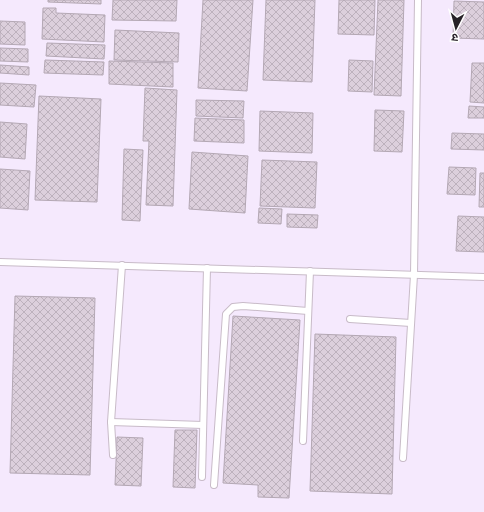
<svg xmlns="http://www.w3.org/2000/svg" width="484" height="512" font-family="Barlow,'Noto Sans Devanagari',sans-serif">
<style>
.industrial{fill:#f5e9fd}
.building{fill:url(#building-cross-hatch);stroke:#b4a8b4}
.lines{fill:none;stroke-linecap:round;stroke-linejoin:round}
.lane-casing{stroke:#c8bbc8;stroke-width:8}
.lane{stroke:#fff;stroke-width:6}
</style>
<defs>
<pattern id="building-cross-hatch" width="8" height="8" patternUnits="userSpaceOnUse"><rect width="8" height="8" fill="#dccfdc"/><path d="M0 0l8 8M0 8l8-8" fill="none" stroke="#bdb1bd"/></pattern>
</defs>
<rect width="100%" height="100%" fill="#fff4ff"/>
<!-- industrial -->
<rect class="industrial" x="0" y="0" width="484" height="512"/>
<!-- building -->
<g class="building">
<polygon points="48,0 101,0 101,4 48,2"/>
<polygon points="113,0 177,0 176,21 112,20"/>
<polygon points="203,0 253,0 247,91 198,88"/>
<polygon points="266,0 315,0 312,82 263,80"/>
<polygon points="339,0 375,0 374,35 338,34"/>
<polygon points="378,0 404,0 401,96 374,95"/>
<polygon points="454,1 484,2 484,39 453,38"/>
<polygon points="43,8 56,8 56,13 105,15 104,42 42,39"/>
<polygon points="0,21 25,22 25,45 0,44"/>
<polygon points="115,30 179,33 178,62 114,60"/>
<polygon points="47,43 105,45 104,59 46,56"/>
<polygon points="0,48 28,49 28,62 0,61"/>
<polygon points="45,60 104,62 103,75 44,73"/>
<polygon points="349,60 373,61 372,92 348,91"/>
<polygon points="109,61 173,63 173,87 109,84"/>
<polygon points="472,63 484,63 484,103 470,102"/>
<polygon points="0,65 29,67 29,75 0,73"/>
<polygon points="0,83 36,85 34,107 0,105"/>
<polygon points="145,88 177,90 173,206 146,205 149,141 143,141"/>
<polygon points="39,96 101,99 97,202 35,200"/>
<polygon points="196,100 244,101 243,118 196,116"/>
<polygon points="469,106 484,107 484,118 468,118"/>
<polygon points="375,110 404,111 402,152 374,151"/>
<polygon points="260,111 313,113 312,153 259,151"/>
<polygon points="195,118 244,120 244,143 194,141"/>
<polygon points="0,122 27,124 25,159 0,157"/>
<polygon points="452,133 484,134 484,150 451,149"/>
<polygon points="124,149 143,150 140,221 122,220"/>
<polygon points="192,152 248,156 245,213 189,209"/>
<polygon points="262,160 317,162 315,208 260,206"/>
<polygon points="449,167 476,168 475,195 447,194"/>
<polygon points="0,169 30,171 28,210 0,208"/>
<polygon points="480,173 484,173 484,207 479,207"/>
<polygon points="259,208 282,209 281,224 258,223"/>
<polygon points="287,214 318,215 317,228 287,227"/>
<polygon points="458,216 484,217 484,252 456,251"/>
<polygon points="15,296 95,298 90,475 10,473"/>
<polygon points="233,316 300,320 289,498 258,497 258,485 223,483"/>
<polygon points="315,334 396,337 392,494 310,491"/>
<polygon points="175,430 197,430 195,488 173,487"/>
<polygon points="117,437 143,438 141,486 115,485"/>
</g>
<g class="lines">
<defs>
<g id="lane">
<polyline points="0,262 484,277"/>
<polyline points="350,319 411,323"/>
<polyline points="111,422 203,425"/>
<polyline points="303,441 310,271"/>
<polyline points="113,455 111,422 122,265"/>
<polyline points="403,458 414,275 418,0"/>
<polyline points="202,477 207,268"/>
<polyline points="214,485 226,314 233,307 243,306 308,311"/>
</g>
</defs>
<!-- lane casing -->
<use href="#lane" class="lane-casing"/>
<!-- lane -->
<use href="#lane" class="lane"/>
</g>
<!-- north arrow -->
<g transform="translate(456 28) rotate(186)" stroke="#ffffff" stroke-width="3" paint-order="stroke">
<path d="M0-3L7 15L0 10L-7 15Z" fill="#272227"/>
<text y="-6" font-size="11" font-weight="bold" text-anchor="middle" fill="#272227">उ</text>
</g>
</svg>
